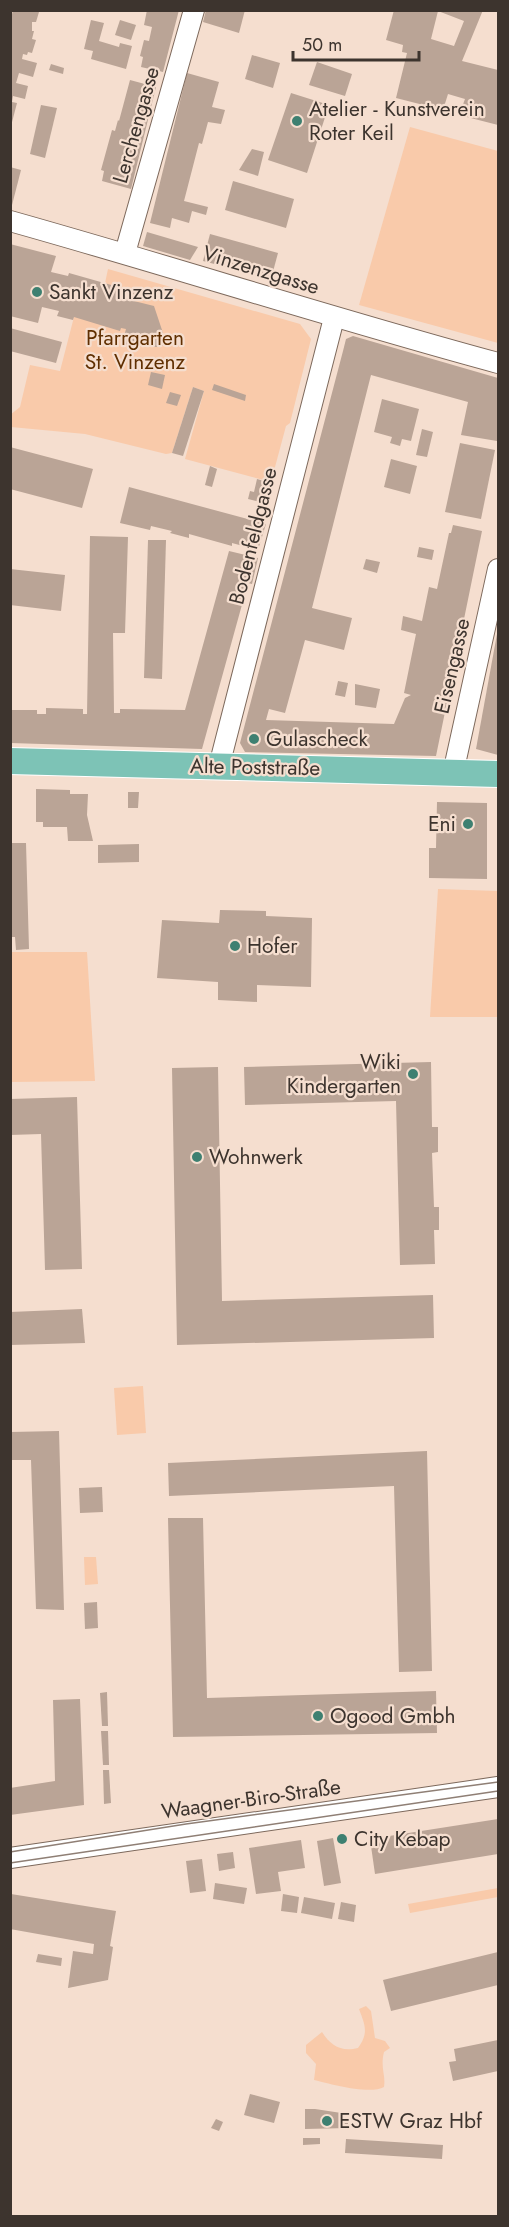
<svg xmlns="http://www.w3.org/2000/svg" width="509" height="2227" font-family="Jost,sans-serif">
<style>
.green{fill:#f9caaa}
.building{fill:#baa496;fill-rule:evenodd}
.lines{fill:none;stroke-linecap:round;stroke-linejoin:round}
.minor-casing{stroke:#7d695c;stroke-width:22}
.major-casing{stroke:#fff;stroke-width:28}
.minor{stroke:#fff;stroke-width:20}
.major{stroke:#7dc3b6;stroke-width:26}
.tram{stroke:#8f7f75;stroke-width:1.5}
.poi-dot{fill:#3e8071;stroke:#f5decf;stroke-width:2}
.labels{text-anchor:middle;stroke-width:4.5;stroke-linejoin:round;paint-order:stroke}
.poi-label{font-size:21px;fill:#3d342e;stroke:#f5decf;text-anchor:start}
.street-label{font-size:21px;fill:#3d342e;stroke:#f5decf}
.park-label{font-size:21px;fill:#602f01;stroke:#f5decf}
</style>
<rect width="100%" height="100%" fill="#f5decf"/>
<!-- green -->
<g class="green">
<polygon points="410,127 498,151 498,343 359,305"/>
<polygon points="108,269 300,324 311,339 290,423 286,426 271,482 185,459 204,391 193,387 172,453 166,454 85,434 11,427 10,415 20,407 30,365 60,371 74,317 105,283"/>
<polygon points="438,889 498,891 498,1017 430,1017"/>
<polygon points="10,952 87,952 95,1081 11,1082"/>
<polygon points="143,1386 146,1433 117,1435 114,1388"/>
<polygon points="84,1557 96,1557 98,1584 85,1585"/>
<polygon points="498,1888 498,1897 410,1913 408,1904"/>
<path d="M366,2006L371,2011L375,2038L385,2041L390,2048L384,2052C380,2068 386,2075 384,2087C370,2095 330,2084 314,2080L316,2064L306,2053V2045L322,2032C331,2046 341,2052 358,2048C369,2033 365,2025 359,2009Z"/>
</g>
<!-- building -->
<g class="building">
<polygon points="13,10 39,12 36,22 32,22 32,31 34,31 32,39 36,40 32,53 28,52 27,55 23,54 22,59 37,63 33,77 19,73 16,83 28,86 25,99 13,96 12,102 17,103 11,126 10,22"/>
<polygon points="147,10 179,10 163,72 141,67 143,57 140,56 144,40 149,41 152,27 144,25"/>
<polygon points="206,10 245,10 239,33 203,22"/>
<path d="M394,10H483L462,61L498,70V125L459,115L465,99L448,94L443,110L396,98L407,53L402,52L403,45L386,40ZM438,11L464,21L454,46L431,39Z"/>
<polygon points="91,20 104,23 99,41 119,47 120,43 132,46 126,69 91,59 93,51 84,49"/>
<polygon points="120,20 136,25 131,40 115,35"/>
<polygon points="252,55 280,63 273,88 245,79"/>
<polygon points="317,62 352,74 345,96 309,85"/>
<polygon points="51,64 64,68 63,74 49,70"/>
<polygon points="187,73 219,82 212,107 225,110 221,124 208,122 202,144 199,143 184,201 208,207 206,215 192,211 189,223 172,218 170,228 150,223"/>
<polygon points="130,80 156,87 131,189 102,181 104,171 101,170 112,130 115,131 118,120 119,121"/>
<polygon points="291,93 329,105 307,173 268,160"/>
<polygon points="41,105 57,108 45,158 30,154"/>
<polygon points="252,149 264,152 258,176 239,170"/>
<polygon points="10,167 21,170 11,209 10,209"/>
<polygon points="233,181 294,199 286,228 225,210"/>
<polygon points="147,232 198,247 190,260 143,246"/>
<polygon points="210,234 278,253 271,279 203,261"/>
<polygon points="10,244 56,256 51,272 68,276 69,273 136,292 134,301 154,306 167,345 157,347 130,346 122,343 126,329 121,328 120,331 74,317 73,320 57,316 59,311 42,307 38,323 10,316"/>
<polygon points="10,328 62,342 56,363 10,351"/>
<polygon points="353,336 498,378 497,441 461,435 468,402 371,375 312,608 352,618 344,650 305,640 285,713 269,709 266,720 394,724 405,698 411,695 404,693 416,634 401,630 403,616 422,621 429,587 437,589 449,533 451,533 453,525 482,531 436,756 245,752 240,743 343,351 346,339"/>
<polygon points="151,372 165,375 162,389 148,385"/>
<polygon points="214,384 246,395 245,401 212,390"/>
<polygon points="193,387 204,391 183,456 172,453"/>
<polygon points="170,392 181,395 177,406 166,403"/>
<polygon points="382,399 419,409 411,441 402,439 400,446 390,443 392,437 374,432"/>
<polygon points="422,429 433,432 427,457 416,455"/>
<polygon points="460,443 495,450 481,519 445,512"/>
<polygon points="10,447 93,469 82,508 10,489"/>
<polygon points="391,459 417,466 410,494 384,487"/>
<polygon points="210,466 217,469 212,487 205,485"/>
<polygon points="257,479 274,484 269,504 248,499 250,491 254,492"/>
<polygon points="129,487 266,524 258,550 232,543 232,546 189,534 189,538 170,533 172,531 151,526 150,530 120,523"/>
<polygon points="90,536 128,537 125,633 113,633 114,713 120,713 120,709 185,710 229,551 258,558 252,584 248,583 202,749 10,743 10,710 37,710 37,714 46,714 46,708 83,709 83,714 87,714"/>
<polygon points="148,540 166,540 162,679 144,678"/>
<polygon points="419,547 434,550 432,560 417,557"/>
<polygon points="366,559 380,562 377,573 363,569"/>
<polygon points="10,569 65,575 61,611 10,605"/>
<polygon points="497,634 498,634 498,755 476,749"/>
<polygon points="338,681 348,683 345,697 335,695"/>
<polygon points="355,684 380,689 376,708 355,705"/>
<polygon points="36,789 70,790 70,794 88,794 87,815 93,841 68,841 67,827 43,827 43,822 36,822"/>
<polygon points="128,792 139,792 138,808 128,808"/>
<polygon points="437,802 487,803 487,879 429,878 429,848 436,848"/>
<polygon points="10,843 26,843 29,949 16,950 15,937 10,937"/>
<polygon points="139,844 139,862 98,863 98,845"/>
<polygon points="220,910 266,911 266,916 312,918 311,987 257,985 257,1002 218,1000 218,982 157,978 162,920 219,923"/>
<polygon points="431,1062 432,1127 438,1127 438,1152 432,1153 434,1207 439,1207 439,1230 434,1230 435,1264 400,1265 396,1101 245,1105 244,1067"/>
<polygon points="218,1067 222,1301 433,1295 434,1338 177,1345 172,1068"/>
<polygon points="77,1097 82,1269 45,1270 41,1134 10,1135 10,1099"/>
<polygon points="82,1309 85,1343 10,1345 10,1312"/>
<polygon points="59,1431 64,1610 36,1609 31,1460 10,1460 10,1432"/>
<polygon points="427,1451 432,1671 399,1672 394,1486 169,1496 168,1463"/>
<polygon points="102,1487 103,1512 80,1513 79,1488"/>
<polygon points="168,1518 203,1518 207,1698 436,1691 437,1733 173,1737"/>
<polygon points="97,1602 98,1628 85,1629 84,1603"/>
<polygon points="107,1692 108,1726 102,1726 100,1693"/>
<polygon points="80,1699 84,1805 10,1815 10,1788 55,1781 53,1700"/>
<polygon points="101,1731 108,1731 109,1765 103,1765"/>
<polygon points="103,1770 109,1770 111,1803 104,1804"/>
<polygon points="498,1819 498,1854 375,1874 370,1839"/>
<polygon points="348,1836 348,1841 337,1842 337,1837"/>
<polygon points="333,1838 341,1883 324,1886 317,1841"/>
<polygon points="301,1840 305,1868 278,1872 281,1891 256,1894 249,1848"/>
<polygon points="233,1852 235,1868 219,1871 217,1854"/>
<polygon points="202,1859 206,1891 190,1893 186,1861"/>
<polygon points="215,1883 247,1888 244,1904 213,1899"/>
<polygon points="11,1894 116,1911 110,1946 113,1947 108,1980 68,1988 73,1951 93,1954 94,1944 10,1929"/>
<polygon points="283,1894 299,1897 297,1913 281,1911"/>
<polygon points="304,1897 335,1903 332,1919 301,1913"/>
<polygon points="341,1902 356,1905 354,1922 338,1919"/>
<polygon points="498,1952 498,1985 391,2011 383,1980"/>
<polygon points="38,1954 62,1958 61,1966 36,1962"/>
<polygon points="498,2040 498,2071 453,2081 449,2062 456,2061 454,2049"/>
<polygon points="250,2094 280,2102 274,2123 244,2115"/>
<polygon points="305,2109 315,2109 348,2114 348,2128 305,2129"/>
<polygon points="216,2119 223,2122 219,2131 211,2128"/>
<polygon points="303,2138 320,2138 320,2144 303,2145"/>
<polygon points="346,2139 443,2145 442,2159 345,2153"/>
</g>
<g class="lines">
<defs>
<g id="minor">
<path d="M10,221C174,267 335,319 498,363"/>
<polyline points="125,253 194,10"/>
<polyline points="219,766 334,318"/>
<polyline points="453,773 498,569"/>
<polyline points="10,1858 498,1787"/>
</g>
<polyline id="major" points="10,761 498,774"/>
</defs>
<!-- minor casing -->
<use href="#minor" class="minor-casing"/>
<!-- major casing -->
<use href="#major" class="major-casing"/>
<!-- minor -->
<use href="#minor" class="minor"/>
<!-- major -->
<use href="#major" class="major"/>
<!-- tram -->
<g class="tram">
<polyline points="10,1852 186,1824 498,1782"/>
<polyline points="10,1863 498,1791"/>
</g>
</g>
<!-- markers -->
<g class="poi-dot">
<circle cx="297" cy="121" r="6"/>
<circle cx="37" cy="292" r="6"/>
<circle cx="254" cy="739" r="6"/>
<circle cx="468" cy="824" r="6"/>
<circle cx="235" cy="946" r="6"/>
<circle cx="413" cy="1074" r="6"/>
<circle cx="197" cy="1157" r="6"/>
<circle cx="318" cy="1716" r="6"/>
<circle cx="342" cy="1839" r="6"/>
<circle cx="327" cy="2121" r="6"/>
</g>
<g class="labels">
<!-- poi labels -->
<g class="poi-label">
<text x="309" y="116">Atelier - Kunstverein<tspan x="309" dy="24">Roter Keil</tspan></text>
<text x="49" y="299">Sankt Vinzenz</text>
<text x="266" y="746">Gulascheck</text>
<text x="456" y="831" text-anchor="end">Eni</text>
<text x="247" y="953">Hofer</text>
<text x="401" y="1069" text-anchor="end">Wiki<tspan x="401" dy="24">Kindergarten</tspan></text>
<text x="209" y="1164">Wohnwerk</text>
<text x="330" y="1723">Ogood Gmbh</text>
<text x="354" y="1846">City Kebap</text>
<text x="339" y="2128">ESTW Graz Hbf</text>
</g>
<!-- street labels -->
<g class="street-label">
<text transform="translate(136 125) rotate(-74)" y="7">Lerchengasse</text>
<text transform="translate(261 270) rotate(17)" y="7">Vinzenzgasse</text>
<text transform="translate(253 536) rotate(-76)" y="7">Bodenfeldgasse</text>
<text transform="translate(452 666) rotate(-77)" y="7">Eisengasse</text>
<text transform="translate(255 767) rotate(1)" y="7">Alte Poststraße</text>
<text transform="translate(251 1799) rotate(-8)" y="7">Waagner-Biro-Straße</text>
</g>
<!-- park labels -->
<g class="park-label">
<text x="135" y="345">Pfarrgarten<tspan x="135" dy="24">St. Vinzenz</tspan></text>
</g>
</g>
<!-- border -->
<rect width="509" height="2227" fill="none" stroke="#3d342e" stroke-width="24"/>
<!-- scale -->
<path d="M293 51v9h126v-9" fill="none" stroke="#3d342e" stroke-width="3"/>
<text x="302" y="51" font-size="18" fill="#3d342e" stroke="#f5decf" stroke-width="4.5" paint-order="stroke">50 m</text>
</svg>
